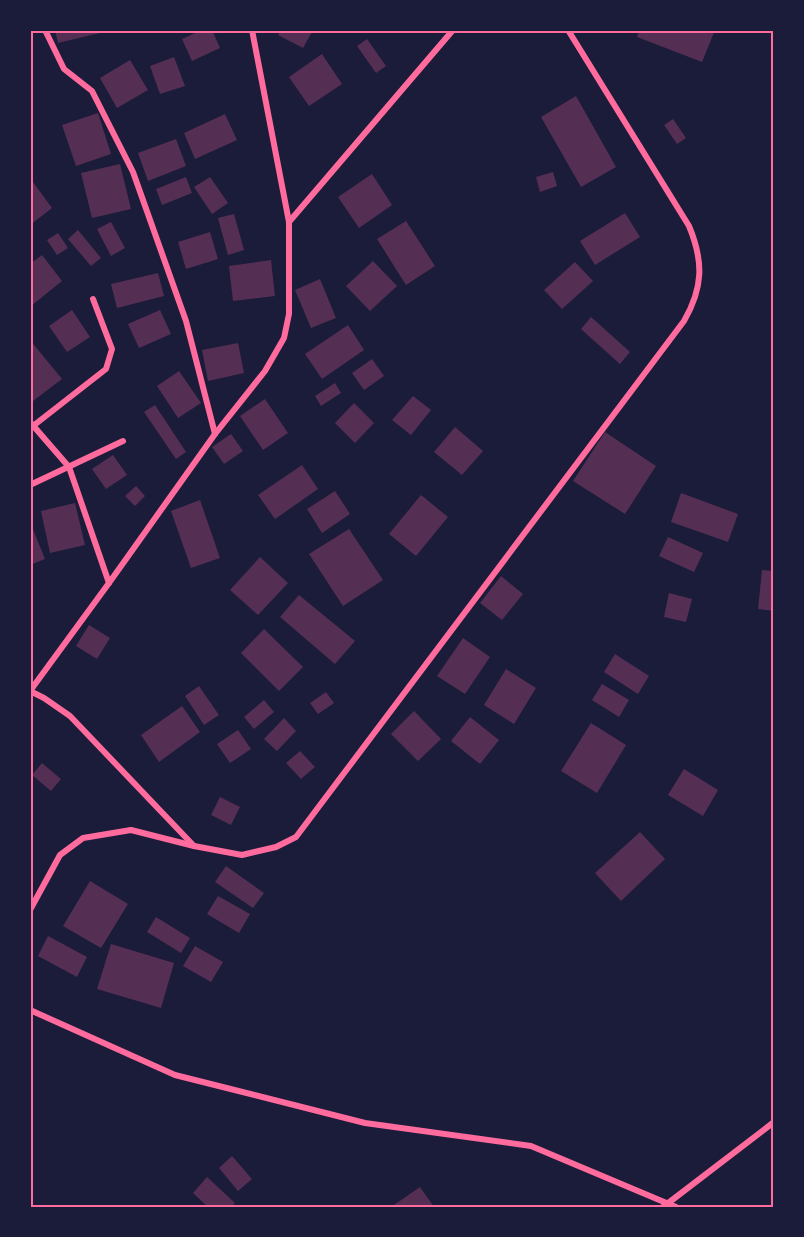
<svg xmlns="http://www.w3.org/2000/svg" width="804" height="1237" font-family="'Space Grotesk',sans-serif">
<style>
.building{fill:#542f53}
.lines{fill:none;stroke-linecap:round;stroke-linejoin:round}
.minor{stroke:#ff6b9d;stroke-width:6}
.neatline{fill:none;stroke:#ff6b9d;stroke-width:2}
</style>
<rect width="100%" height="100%" fill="#1b1b3a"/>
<!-- building -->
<g class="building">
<polygon points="55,30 99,30 100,33 58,43"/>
<polygon points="202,30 212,30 220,48 192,61 182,39"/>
<polygon points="281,30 313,30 303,48 278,35"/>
<polygon points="639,30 715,30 702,62 637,37"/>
<polygon points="367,39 386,66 376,73 357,46"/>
<polygon points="322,54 342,84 309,106 289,77"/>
<polygon points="174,57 185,86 160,94 150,66"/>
<polygon points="130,60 148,90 117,108 100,78"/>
<polygon points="576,96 616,167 581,187 541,117"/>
<polygon points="98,113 111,154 76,166 62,125"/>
<polygon points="225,114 237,140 195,159 184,133"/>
<polygon points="673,119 686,138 677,144 664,125"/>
<polygon points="176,139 186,166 148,181 138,153"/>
<polygon points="120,164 131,209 92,218 81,173"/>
<polygon points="553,172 557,186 540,192 536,177"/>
<polygon points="372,174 392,205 359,228 338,197"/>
<polygon points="186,177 192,193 162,205 156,189"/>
<polygon points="210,177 228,203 212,214 194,187"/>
<polygon points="30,178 52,208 30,225"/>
<polygon points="625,213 640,237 595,265 580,241"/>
<polygon points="234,214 244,250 228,255 218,218"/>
<polygon points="406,221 435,266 406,285 377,239"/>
<polygon points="111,222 125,248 111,256 97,229"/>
<polygon points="78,230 101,258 91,266 68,239"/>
<polygon points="210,232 218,259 186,269 178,242"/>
<polygon points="58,233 68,248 57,255 47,240"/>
<polygon points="42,255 62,281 31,306 30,264"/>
<polygon points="271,260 275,296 233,301 229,266"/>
<polygon points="373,261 397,286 370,311 346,286"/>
<polygon points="575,262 593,281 562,309 544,290"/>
<polygon points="158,273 164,296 117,308 111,284"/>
<polygon points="320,279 336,318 311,328 295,290"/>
<polygon points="72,310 90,337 67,352 49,326"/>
<polygon points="160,310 171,334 139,348 128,324"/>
<polygon points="591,317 630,352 620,364 581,329"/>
<polygon points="348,325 364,350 322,379 305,354"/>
<polygon points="30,340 62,379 33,401 30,397"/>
<polygon points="238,343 244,373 208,381 202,350"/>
<polygon points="372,359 384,376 364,390 352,373"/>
<polygon points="179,371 201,403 178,418 157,386"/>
<polygon points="335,383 341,393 321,406 315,396"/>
<polygon points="413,396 431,410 411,435 392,420"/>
<polygon points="265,399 288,433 263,450 240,416"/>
<polygon points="354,403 374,423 355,443 335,423"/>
<polygon points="155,405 186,452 176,459 144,412"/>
<polygon points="455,427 483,451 462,475 434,452"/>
<polygon points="605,432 656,466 625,514 573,481"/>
<polygon points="231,434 243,451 224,464 212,447"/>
<polygon points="113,455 127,475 106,489 92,469"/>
<polygon points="302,465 318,489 275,519 258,495"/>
<polygon points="136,486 145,496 135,506 125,496"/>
<polygon points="335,491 350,514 322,533 307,509"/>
<polygon points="681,493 738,514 728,542 671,522"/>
<polygon points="421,495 448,517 416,556 389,534"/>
<polygon points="200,500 220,558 191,568 171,511"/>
<polygon points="75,503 85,545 50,553 41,511"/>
<polygon points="30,522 45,559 30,565"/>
<polygon points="349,529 383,580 343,606 309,554"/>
<polygon points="668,537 703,553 694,572 659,556"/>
<polygon points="260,557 288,583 258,615 230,590"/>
<polygon points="762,570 774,571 774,611 758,609"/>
<polygon points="501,576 523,594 502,620 480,603"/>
<polygon points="669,593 692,599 686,622 664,617"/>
<polygon points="299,595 355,641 335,664 280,617"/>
<polygon points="89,625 110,638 97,659 76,646"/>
<polygon points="264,629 303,667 279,691 241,653"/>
<polygon points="463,638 490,657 465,694 437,676"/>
<polygon points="615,654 649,676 638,694 604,672"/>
<polygon points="506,669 536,688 514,724 484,705"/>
<polygon points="602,684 629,700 619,717 592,700"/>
<polygon points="199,686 219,715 204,725 185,696"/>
<polygon points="326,692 334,703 318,714 310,703"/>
<polygon points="264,700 274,712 254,729 244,717"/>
<polygon points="182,706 200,732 159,762 141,735"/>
<polygon points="414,711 441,739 418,761 391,734"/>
<polygon points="470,717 499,740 480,764 451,741"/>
<polygon points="284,718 296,731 277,751 264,739"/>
<polygon points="591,723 626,745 597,793 561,771"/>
<polygon points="238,730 251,749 230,763 217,744"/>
<polygon points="300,751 315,767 301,779 286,763"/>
<polygon points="42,763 61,779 51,791 32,775"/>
<polygon points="684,769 718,790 703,816 668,795"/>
<polygon points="220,797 240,807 231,825 211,815"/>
<polygon points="640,832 665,859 621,901 595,873"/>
<polygon points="226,866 264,893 253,908 215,882"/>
<polygon points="90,881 128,904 101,948 63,926"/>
<polygon points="218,896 250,914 239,933 207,914"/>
<polygon points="156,917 190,938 181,953 147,932"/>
<polygon points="48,936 87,957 77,977 38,956"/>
<polygon points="111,944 174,963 161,1008 97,989"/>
<polygon points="195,946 223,962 211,982 183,966"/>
<polygon points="232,1156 252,1179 238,1191 219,1168"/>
<polygon points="207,1177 235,1203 231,1207 208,1207 193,1193"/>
<polygon points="420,1187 434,1207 391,1207"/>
</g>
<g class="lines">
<!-- minor -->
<g class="minor">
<polyline points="45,30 64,69 92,91 133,172 186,321 215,434"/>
<polyline points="289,222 453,30"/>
<polyline points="30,422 69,467 109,583"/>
<polyline points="33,426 106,369 112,349 93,299"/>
<polyline points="30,485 123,441"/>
<polyline points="30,691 109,583 215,434 265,371 284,338 289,314 289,222 252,30"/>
<polyline points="30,691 44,698 70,716 194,846"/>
<path d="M30,910L60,855L83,838L131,830L194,846L242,855L276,847L296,837L684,321C703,288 704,262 689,226L568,30"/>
<polyline points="30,1010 175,1075 365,1123 531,1146 676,1207"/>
<polyline points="663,1207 774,1122"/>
</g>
</g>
<!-- border -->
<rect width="804" height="1237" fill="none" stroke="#1b1b3a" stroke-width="63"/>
<rect x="32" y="32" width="740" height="1174" class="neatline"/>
</svg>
